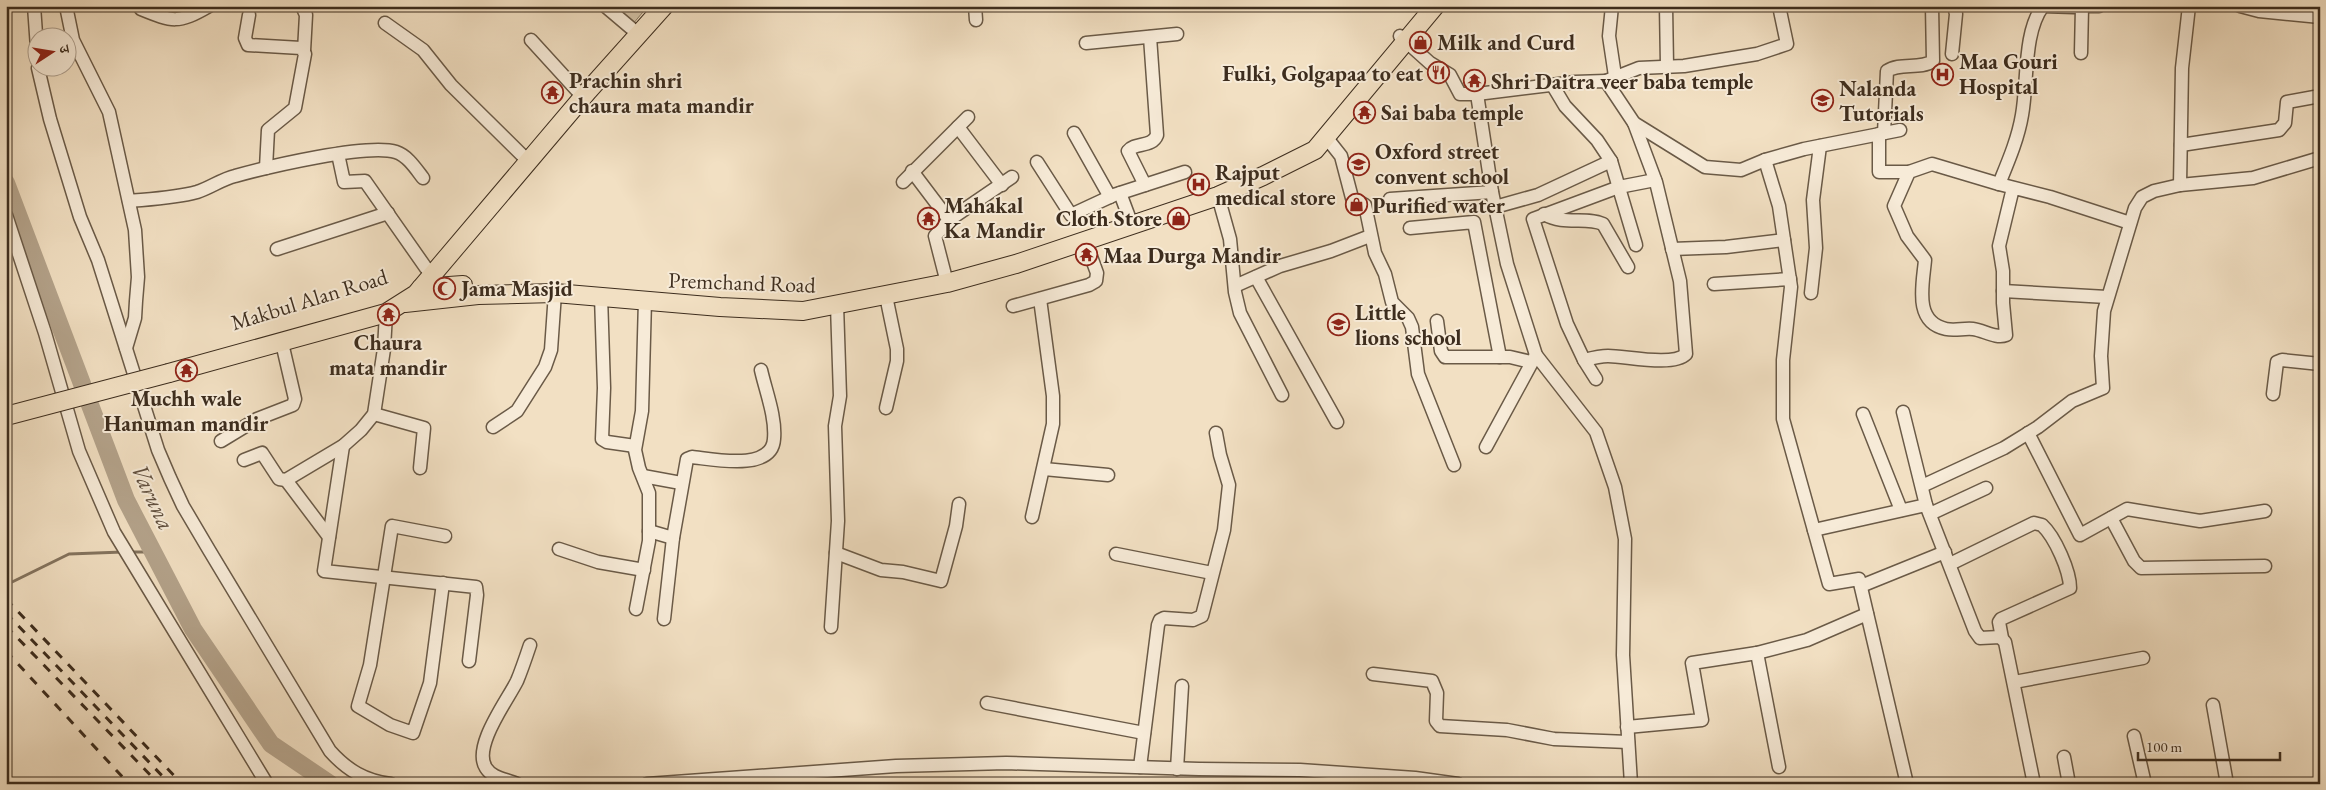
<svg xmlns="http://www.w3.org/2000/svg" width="2326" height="790" font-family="'EB Garamond','Noto Serif Devanagari',serif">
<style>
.green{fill:#d3c2a7;stroke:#887862}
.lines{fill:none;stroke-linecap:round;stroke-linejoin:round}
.stream{stroke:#84745f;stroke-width:3}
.river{stroke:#b4a38b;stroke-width:18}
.minor-casing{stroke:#6a5a47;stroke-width:15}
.highway-casing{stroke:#3d2d1e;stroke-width:20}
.minor{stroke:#f7ebd8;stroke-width:12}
.highway{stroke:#f2e0c3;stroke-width:18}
.rail{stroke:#3d2d1e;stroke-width:3;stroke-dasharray:9 9;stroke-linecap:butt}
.highway-bridge-casing{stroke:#3d2d1e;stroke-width:20;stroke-linecap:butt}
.highway-bridge{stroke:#f2e0c3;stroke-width:18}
.labels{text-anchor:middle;stroke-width:4;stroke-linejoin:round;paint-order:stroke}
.poi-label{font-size:22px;font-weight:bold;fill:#3d2d1e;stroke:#f7ebd8;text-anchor:start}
.street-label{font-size:22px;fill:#3d2d1e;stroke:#f7ebd8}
.water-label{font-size:24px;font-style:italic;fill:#61503f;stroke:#f7ebd8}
</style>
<rect width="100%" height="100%" fill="#f2e0c3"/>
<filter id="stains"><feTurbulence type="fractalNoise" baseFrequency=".004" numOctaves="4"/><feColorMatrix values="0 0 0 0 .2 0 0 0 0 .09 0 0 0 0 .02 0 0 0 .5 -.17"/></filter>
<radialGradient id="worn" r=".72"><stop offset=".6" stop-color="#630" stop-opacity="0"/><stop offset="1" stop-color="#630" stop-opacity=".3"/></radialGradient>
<!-- green -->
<polygon class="green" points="609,6 648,6 632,25"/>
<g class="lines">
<!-- stream -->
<g class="stream">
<polyline points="132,552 154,552"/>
<polyline points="6,585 69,554 123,552"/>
</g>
<!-- river -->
<polyline class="river" points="6,183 126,500 193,629 271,744 330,784"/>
<defs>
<g id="minor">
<polyline points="34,6 38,62"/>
<polyline points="66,6 73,40 109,112 135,230 138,277 136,301 135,318 126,348"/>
<path d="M139,6L141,9C173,22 178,24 209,6"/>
<polyline points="302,6 306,15 304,51"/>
<polyline points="605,6 631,28"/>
<polyline points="975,6 976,20"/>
<polyline points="1612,6 1609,36 1615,76"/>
<polyline points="1666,6 1667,66"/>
<polyline points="2043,6 2074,7"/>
<polyline points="2074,6 2099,6"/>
<polyline points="2240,6 2259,11 2320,17"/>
<polyline points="249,15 245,38 248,45 301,48 305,54 295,108 268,130 266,168"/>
<polyline points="385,23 423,50 451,85 529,162"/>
<polyline points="1400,36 1430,63 1450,75 1460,94 1477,94 1492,192 1507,264 1536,355 1596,432 1615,487 1625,539 1623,655 1631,784"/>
<polyline points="531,40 583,97"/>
<polyline points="1086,43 1177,34"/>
<polyline points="2081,53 2082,7"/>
<polyline points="1952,54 1956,14 1954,6"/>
<path d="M38,68L50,119L80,217L98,260L158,450L170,478L183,506L209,550L330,751C347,770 365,781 391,784"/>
<polyline points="1606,81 1639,68 1684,66 1757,54 1787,44 1779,6"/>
<polyline points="1553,86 1565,106 1597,140 1611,161 1636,245"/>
<polyline points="1477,94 1575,82 1606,81 1634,123 1705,167 1741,170 1765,160 1804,149 1900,130"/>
<polyline points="958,127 1002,185"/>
<polyline points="1074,133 1110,197"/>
<path d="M1884,133L1887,71C1900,62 1920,70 1933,61L1932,6"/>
<polyline points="1879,134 1879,172 1909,172"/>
<polyline points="1326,137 1341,156 1352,198 1365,205 1375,253 1385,274 1392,302 1408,318 1412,327 1418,374 1454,465"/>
<polyline points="2181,145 2279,130 2285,123 2287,102 2320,96"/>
<polyline points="338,154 344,182 365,181 426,268"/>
<polyline points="1765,160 1779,206 1791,287 1783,360 1783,419 1829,584 1859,579 1907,784"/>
<polyline points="1037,162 1071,215 1114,195 1185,172"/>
<polyline points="912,171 949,220 935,236 945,275"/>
<polyline points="903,182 968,117"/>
<path d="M1999,184C2008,162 2018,139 2022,115C2028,83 2023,32 2043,6"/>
<path d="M1145,185L1128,151C1135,142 1152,148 1157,135L1150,37"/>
<polyline points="2180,185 2182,68 2189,6"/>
<path d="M2013,188L1999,246L2003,271V303L2006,335C1996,339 1983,330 1973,329C1964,328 1955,331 1946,329C1913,322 1923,284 1925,260L1907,236L1894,206L1909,172L1932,164L1999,184L2050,197L2130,223"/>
<polyline points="1120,193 1132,225"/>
<polyline points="1218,196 1230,239 1235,292 1240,313 1282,395"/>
<polyline points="1390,199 1492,192"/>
<path d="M129,201C151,199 175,198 197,192C210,188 222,179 235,176C267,167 368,143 396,152C408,156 416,169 423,178"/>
<polyline points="1495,207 1538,195 1611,161"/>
<path d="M1544,214C1565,226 1585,216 1603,224L1628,267"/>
<polyline points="6,215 45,333 79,451 114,532 267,784"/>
<polyline points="949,220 1012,177"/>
<polyline points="1410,228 1474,222 1500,357"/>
<polyline points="277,249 388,213"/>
<polyline points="1672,249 1726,247 1784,240"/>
<polyline points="1256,277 1337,422"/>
<polyline points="1714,284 1790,279"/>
<polyline points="1235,286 1280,266 1331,251 1370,236"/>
<polyline points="2003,291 2107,297"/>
<polyline points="1811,293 1816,248 1813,200 1820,146"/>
<polyline points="601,296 604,388 602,439 607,442 635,446"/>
<polyline points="886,296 897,349 897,361 886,408"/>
<polyline points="1013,306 1089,285 1096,281 1097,273 1085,240"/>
<polyline points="1437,321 1441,351 1445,357 1510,357 1531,362"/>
<path d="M1584,360C1592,358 1600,356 1608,356C1626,356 1673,367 1686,354L1680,281L1656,182L1634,123"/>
<polyline points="1596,379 1584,360 1567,324 1533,219 1619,187 1655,180"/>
<polyline points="2273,394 2277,362 2282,360 2320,364"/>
<polyline points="1903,412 1926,505 1975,631 1980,638 2000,637 2005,642 2034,784"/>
<polyline points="374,414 424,428 420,468"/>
<polyline points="1863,414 1901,510"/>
<polyline points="493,427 517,411 545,367 551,350 555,293"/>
<polyline points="2028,433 2080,535 2127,509 2200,521 2265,511"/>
<polyline points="221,441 257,419 293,405 295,399 282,343"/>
<polyline points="343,446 324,571 476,587 477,595 469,661"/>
<polyline points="1486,447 1536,355"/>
<polyline points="244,460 262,453 279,479 286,480 343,446 361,430 374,414 384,349 386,313"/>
<polyline points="1044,469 1108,475"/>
<polyline points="643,476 681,483"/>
<polyline points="286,480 329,537"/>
<polyline points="1922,486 2004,448 2038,427 2072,401 2103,388 2101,356 2104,311 2135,208 2142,197 2154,191 2180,185 2253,178 2320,158"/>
<polyline points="1930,514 1986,488"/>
<polyline points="1032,517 1053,424 1053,396 1040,299"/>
<polyline points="2111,518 2134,561 2141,568 2265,566"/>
<polyline points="1814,530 1926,505"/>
<polyline points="649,531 673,538"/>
<polyline points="559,549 598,562 644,570"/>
<polyline points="836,553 881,570 903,572 941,581 956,526 959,504"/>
<polyline points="1116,554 1212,573"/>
<path d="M1950,564L2034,523L2042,525C2055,537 2070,571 2070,588L2001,619L1999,622L2002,638"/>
<polyline points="443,583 430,683 413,733 390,725 358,706 370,665 392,526 445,536"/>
<polyline points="1861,586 1945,552"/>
<polyline points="636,609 649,541 649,493 639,468 635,450 642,411 645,300"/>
<path d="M664,619L673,538L687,459L692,457C712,459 772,472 774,439C776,417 766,392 761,370"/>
<polyline points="831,627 838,521 835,426 840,396 837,305"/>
<polyline points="1757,653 1779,767"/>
<polyline points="1373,674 1432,681 1437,693 1436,721 1440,726 1507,730 1554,739 1628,742"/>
<polyline points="2014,682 2143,658"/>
<polyline points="987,703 1144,733"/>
<polyline points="2213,705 2227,784"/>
<polyline points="1627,727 1702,720 1692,663 1757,653 1807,640 1867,614"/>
<polyline points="2134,736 2145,784"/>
<polyline points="2064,757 2069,784"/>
<polyline points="1140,767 1158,625 1160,620 1164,618 1193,620 1202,616 1224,530 1229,485 1220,455 1216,433"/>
<polyline points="1177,769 1182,686"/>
<path d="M517,784C507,779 493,779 486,768C472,747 507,701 517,681C522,669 526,657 530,645"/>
<polyline points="647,784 896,766 1006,763 1199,769 1300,770 1415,778 1458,784"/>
</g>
<g id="highway">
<polyline points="421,288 463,285"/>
<polyline points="405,303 478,295 555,293 720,307 803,311 947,283 1016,264 1218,196 1263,176 1315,150 1435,6"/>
<polyline points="169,373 386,313 416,294 588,91 664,6"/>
</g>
</defs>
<!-- minor casing -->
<use href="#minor" class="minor-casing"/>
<!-- highway casing -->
<use href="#highway" class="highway-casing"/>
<!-- minor -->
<use href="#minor" class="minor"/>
<!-- highway -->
<use href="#highway" class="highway"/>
<!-- rail -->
<g class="rail">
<polyline points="6,599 182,784"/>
<polyline points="6,613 170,784"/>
<polyline points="6,626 159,784"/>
<polyline points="6,651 129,784"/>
</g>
<defs>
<polyline id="highway-bridge" points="6,416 169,373"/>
</defs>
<!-- highway-bridge casing -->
<use href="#highway-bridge" class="highway-bridge-casing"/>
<!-- highway-bridge -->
<use href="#highway-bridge" class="highway-bridge"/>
</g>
<!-- icons -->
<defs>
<symbol id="shop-ring" viewBox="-11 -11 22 22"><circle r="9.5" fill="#f7ebd8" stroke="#8f2418" stroke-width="1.5"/><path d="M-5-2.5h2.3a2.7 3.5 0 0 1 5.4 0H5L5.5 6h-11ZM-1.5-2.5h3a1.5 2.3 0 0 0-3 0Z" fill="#8f2418"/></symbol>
<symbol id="restaurant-ring" viewBox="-11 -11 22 22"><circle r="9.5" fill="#f7ebd8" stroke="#8f2418" stroke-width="1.5"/><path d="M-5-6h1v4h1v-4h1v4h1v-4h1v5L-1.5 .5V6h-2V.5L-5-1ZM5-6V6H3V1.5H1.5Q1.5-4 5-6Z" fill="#8f2418"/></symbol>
<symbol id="hospital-ring" viewBox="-11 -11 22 22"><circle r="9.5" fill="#f7ebd8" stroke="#8f2418" stroke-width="1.5"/><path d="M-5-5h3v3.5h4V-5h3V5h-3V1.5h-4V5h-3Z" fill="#8f2418"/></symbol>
<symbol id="temple-ring" viewBox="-11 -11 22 22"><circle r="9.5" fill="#f7ebd8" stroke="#8f2418" stroke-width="1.5"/><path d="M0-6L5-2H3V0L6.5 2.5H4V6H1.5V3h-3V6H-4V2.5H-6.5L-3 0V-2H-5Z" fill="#8f2418"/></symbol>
<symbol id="school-ring" viewBox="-11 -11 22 22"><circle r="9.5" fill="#f7ebd8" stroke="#8f2418" stroke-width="1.5"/><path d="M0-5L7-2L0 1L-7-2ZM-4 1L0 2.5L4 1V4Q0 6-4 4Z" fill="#8f2418"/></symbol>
<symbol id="mosque-ring" viewBox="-11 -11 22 22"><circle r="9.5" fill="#f7ebd8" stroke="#8f2418" stroke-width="1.5"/><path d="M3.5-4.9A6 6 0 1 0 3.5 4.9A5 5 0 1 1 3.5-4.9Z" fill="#8f2418"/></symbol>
</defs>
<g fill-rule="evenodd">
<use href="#shop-ring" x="1408" y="30" width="25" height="25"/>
<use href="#restaurant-ring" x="1426" y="60" width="25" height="25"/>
<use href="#hospital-ring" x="1930" y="62" width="25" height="25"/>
<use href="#temple-ring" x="1462" y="68" width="25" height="25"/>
<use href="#temple-ring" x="540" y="80" width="25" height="25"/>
<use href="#school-ring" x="1810" y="88" width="25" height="25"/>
<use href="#temple-ring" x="1352" y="100" width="25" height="25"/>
<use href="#school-ring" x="1346" y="152" width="25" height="25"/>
<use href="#hospital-ring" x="1186" y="172" width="25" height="25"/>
<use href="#shop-ring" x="1344" y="192" width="25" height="25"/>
<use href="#temple-ring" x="916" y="206" width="25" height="25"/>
<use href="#shop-ring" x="1166" y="206" width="25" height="25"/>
<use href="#temple-ring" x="1074" y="242" width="25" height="25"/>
<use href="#mosque-ring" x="432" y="276" width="25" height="25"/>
<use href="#temple-ring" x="376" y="302" width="25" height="25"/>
<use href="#school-ring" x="1326" y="312" width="25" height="25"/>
<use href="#temple-ring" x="174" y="358" width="25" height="25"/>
</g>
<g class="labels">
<!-- poi labels -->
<g class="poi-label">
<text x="1437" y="50">Milk and Curd</text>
<text x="1959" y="69">Maa Gouri<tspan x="1959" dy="25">Hospital</tspan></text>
<text x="1423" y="81" text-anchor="end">Fulki, Golgapaa to eat</text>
<text x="569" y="88">Prachin shri<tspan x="569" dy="25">chaura mata mandir</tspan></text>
<text x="1491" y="89">Shri Daitra veer baba temple</text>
<text x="1839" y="96">Nalanda<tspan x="1839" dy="25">Tutorials</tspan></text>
<text x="1381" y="120">Sai baba temple</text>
<text x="1375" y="159">Oxford street<tspan x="1375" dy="25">convent school</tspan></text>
<text x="1215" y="180">Rajput<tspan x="1215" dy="25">medical store</tspan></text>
<text x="944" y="213">Mahakal<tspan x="944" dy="25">Ka Mandir</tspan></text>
<text x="1372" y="213">Purified water</text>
<text x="1162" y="226" text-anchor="end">Cloth Store</text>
<text x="1103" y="263">Maa Durga Mandir</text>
<text x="461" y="296">Jama Masjid</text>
<text x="1355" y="320">Little<tspan x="1355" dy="25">lions school</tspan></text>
<text x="388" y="350" text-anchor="middle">Chaura<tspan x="388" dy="25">mata mandir</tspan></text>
<text x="186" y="406" text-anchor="middle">Muchh wale<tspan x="186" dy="25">Hanuman mandir</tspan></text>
</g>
<!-- street labels -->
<g class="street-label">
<text transform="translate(742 282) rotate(2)" y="8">Premchand Road</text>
<text transform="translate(309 299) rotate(-17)" y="8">Makbul Alan Road</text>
</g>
<!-- water labels -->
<g class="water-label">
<text transform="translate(153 497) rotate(65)" y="8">Varuna</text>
</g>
</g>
<!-- margin -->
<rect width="2326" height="790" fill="none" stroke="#f2e0c3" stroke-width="25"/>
<rect x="8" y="8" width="2311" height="775" fill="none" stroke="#3d2d1e" stroke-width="2.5"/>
<rect x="12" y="12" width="2301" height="765" fill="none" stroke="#3d2d1e"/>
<!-- north arrow -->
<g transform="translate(52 52) rotate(78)"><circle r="24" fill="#f7ebd8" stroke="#ad9f8e"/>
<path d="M0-4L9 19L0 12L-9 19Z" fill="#8f2418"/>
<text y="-8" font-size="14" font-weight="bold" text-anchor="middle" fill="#3d2d1e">उ</text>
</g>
<!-- scale -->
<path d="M2138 752v8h142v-8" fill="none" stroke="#3d2d1e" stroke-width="2.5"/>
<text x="2146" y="752" font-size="15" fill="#3d2d1e" stroke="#f7ebd8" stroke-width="4" paint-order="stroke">100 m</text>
<rect width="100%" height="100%" filter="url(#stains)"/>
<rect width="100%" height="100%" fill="url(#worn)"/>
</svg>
